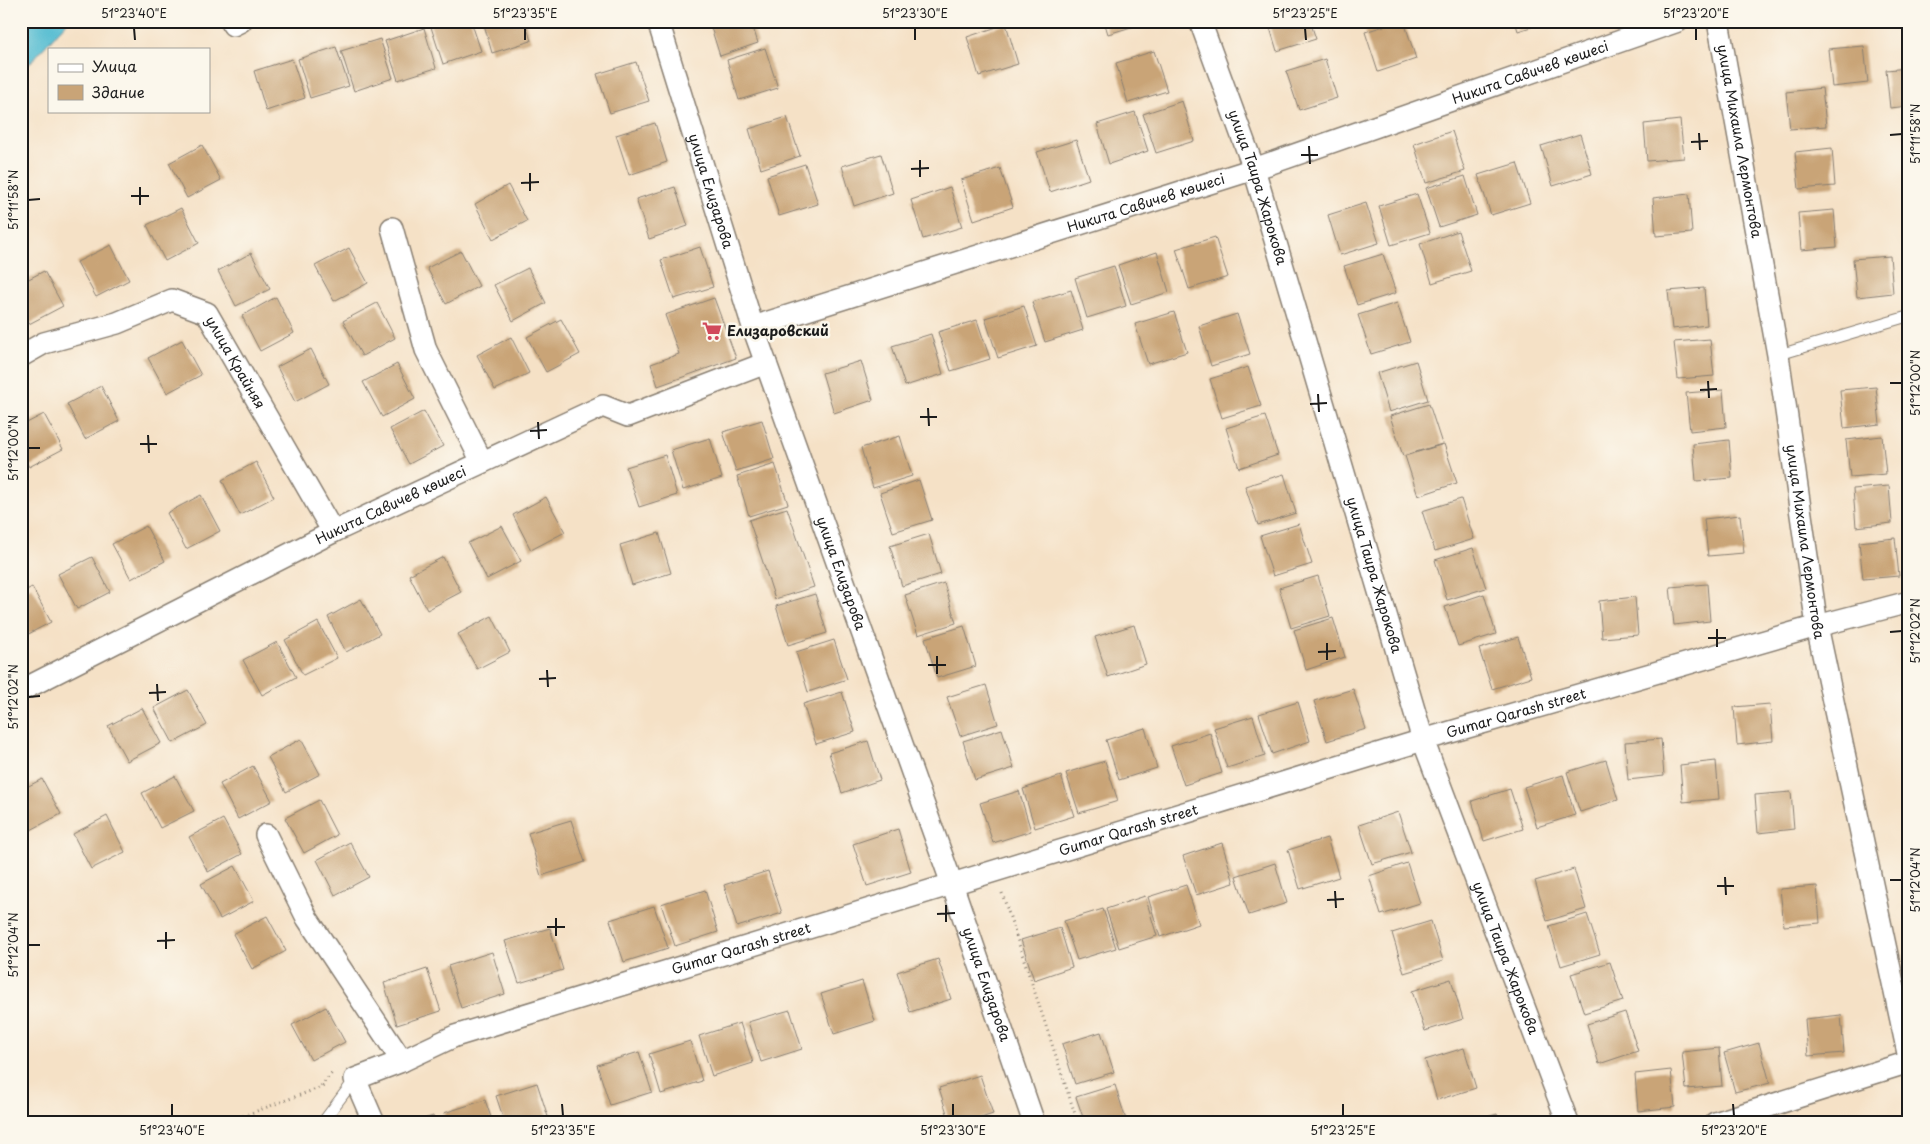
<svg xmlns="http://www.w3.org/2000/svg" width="1930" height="1144" font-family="'Playpen Sans',sans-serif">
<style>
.water{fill:#53bcd1;stroke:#386c76}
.building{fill:#c9a477}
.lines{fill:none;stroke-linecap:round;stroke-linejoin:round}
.lane-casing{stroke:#887e71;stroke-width:12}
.street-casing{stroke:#887e71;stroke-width:24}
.path{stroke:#887e71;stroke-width:3;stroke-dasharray:1 4;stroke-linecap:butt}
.lane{stroke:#fff;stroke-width:10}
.street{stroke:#fff;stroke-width:21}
.ticks{fill:none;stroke:#1c1c1c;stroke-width:2}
.labels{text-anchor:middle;stroke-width:5;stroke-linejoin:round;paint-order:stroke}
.street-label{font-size:14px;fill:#1c1c1c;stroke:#fbf7ec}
.poi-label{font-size:14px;font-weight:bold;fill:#1c1c1c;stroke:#fbf7ec;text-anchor:start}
.neatline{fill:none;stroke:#1c1c1c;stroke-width:2}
.ticks-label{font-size:12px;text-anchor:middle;fill:#1c1c1c}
</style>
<rect width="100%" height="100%" fill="#fbf7ec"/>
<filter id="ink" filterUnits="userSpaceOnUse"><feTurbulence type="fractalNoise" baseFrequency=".02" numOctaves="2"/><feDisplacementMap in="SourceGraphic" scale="10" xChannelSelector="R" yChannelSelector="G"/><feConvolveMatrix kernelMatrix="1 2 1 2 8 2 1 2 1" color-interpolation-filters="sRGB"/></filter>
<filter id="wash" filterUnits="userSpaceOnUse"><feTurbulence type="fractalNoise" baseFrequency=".0096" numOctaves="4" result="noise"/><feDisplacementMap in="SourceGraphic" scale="20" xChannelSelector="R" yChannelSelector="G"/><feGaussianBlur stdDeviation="1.12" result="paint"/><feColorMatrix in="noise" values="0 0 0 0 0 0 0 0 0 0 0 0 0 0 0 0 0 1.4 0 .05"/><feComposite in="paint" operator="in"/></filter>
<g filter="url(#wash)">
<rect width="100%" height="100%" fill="#f5e1c6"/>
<!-- water -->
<polygon class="water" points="21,21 68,21 21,73"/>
<g id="blocks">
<!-- building -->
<g class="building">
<polygon points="439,21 471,21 481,51 443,64 430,24"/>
<polygon points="483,21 525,21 531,41 492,53"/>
<polygon points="709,21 751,21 758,43 720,56"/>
<polygon points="1104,21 1148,21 1148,22 1108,34"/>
<polygon points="1268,21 1310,21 1316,39 1277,51"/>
<polygon points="1400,21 1404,21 1416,59 1378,72 1365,32"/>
<polygon points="1515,21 1547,21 1547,22 1518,31"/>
<polygon points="1006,24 1018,64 979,76 967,37"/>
<polygon points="424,28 436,68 398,80 385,41"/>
<polygon points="380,39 393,78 354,91 341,51"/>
<polygon points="1864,46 1868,83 1832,87 1828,49"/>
<polygon points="336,47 349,86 310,98 298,59"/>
<polygon points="765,48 778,88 739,100 727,60"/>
<polygon points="1154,51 1167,91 1128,103 1116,63"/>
<polygon points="292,59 305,98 266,111 254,71"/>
<polygon points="1325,59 1337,98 1299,110 1286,71"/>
<polygon points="636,62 649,101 610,113 597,74"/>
<polygon points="1909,68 1909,106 1890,108 1886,70"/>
<polygon points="1822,88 1826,126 1790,129 1786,92"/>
<polygon points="1182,101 1194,141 1156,153 1143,114"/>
<polygon points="1135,112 1148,151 1109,164 1097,124"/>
<polygon points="787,117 800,156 761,169 749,129"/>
<polygon points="1680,120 1684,158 1647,161 1644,124"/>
<polygon points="1909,120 1909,158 1907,158 1903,121"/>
<polygon points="655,123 667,162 629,175 616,135"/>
<polygon points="1452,131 1465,171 1426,183 1414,144"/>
<polygon points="1580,134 1592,174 1553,186 1541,146"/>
<polygon points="1076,140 1089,179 1050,192 1037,152"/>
<polygon points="202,145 221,180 187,198 169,163"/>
<polygon points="1832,148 1835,186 1799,189 1795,152"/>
<polygon points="881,154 893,193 854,206 842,166"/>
<polygon points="1517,163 1530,203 1491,215 1478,175"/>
<polygon points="805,164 818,204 779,216 767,176"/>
<polygon points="1000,168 1013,207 974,220 961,180"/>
<polygon points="1465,176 1477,215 1439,227 1426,188"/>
<polygon points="508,185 527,221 493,239 475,204"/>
<polygon points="675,187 688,226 649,239 636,199"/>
<polygon points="950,187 962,227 923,239 911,200"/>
<polygon points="1417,194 1430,233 1391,245 1379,206"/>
<polygon points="1689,194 1692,233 1656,236 1653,198"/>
<polygon points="1366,203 1379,243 1340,255 1328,215"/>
<polygon points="181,208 199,243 165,261 147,225"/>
<polygon points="1834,210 1837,247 1801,250 1798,213"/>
<polygon points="1458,231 1471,271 1432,283 1420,244"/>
<polygon points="1215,237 1228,277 1189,289 1176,249"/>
<polygon points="111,245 129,280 96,297 77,262"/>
<polygon points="700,247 713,287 674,299 661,260"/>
<polygon points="349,248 368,283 334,301 315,266"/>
<polygon points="461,251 479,286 446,304 427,268"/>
<polygon points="1157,252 1169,292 1131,304 1118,265"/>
<polygon points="251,253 270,289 236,306 218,271"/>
<polygon points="1383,254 1396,293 1357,305 1344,266"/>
<polygon points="1890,256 1893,293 1857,297 1853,259"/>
<polygon points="1114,266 1126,306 1087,318 1075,278"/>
<polygon points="528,268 546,303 513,321 494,285"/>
<polygon points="44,271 63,306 29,324 21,310 21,283"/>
<polygon points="1704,288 1707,325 1672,329 1668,291"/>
<polygon points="1071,290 1083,330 1045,342 1032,302"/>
<polygon points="276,297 294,333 260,351 242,316"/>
<polygon points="714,298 736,358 658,386 651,364 679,354 665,315"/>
<polygon points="377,303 395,338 362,356 343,321"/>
<polygon points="1397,303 1410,342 1371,354 1358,315"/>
<polygon points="1024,306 1037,346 998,358 985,318"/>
<polygon points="1174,312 1187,352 1148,364 1135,324"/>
<polygon points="1237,314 1250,354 1211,366 1199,326"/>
<polygon points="561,319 580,354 546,372 527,337"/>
<polygon points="977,320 990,359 951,371 938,332"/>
<polygon points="931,334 943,374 905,386 892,346"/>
<polygon points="511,337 529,373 495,390 477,355"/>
<polygon points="1710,339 1714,376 1678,379 1674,342"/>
<polygon points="182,340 201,375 167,393 148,358"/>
<polygon points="311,349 329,384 295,402 277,367"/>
<polygon points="861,361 873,400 834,413 822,373"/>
<polygon points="1416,361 1428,400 1389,412 1377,373"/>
<polygon points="397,364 415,399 382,417 363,382"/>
<polygon points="1909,366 1909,404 1905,405 1901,367"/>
<polygon points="1248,367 1261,406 1222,418 1210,379"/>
<polygon points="101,386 119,421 85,439 67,404"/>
<polygon points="1876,387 1880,424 1844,428 1840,390"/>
<polygon points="1723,390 1726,427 1690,431 1686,393"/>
<polygon points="1429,404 1442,444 1403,456 1390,416"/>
<polygon points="424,411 443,446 409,464 390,429"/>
<polygon points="44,414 63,449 29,467 21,452 21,426"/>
<polygon points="1265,416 1278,455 1239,468 1226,428"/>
<polygon points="762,420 774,459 736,471 723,432"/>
<polygon points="900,436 912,476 873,488 861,448"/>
<polygon points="1882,436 1886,474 1850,477 1846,440"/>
<polygon points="710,438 722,478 683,490 671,450"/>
<polygon points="1729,440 1732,478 1696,481 1693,444"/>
<polygon points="1444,444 1457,483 1418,496 1405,456"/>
<polygon points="665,455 677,495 639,507 626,467"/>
<polygon points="256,462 274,497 240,515 222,480"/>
<polygon points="775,464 788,504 749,516 737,476"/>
<polygon points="1284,474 1296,513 1258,525 1245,486"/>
<polygon points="919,480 932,520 893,532 880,493"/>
<polygon points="1889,486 1892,523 1856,527 1853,489"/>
<polygon points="201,495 220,531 186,549 167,513"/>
<polygon points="546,497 565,532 531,550 513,515"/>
<polygon points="1461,499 1474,539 1435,551 1422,511"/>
<polygon points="787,508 814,587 775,599 749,520"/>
<polygon points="1740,515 1744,553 1708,556 1704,519"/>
<polygon points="1299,524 1312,564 1273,576 1260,536"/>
<polygon points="146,526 165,561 131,579 112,544"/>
<polygon points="502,526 521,561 487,579 468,543"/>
<polygon points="659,533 671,573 632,585 620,545"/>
<polygon points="929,534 941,574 902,586 890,546"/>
<polygon points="1895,538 1899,576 1863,579 1859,542"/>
<polygon points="1473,548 1486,588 1447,600 1435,560"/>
<polygon points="92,557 110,592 77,609 58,574"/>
<polygon points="443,557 461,592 427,610 409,575"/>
<polygon points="1318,576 1330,616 1291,628 1279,588"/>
<polygon points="944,583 956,623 918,635 905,595"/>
<polygon points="1707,584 1710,621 1674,625 1670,587"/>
<polygon points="32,587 51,622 21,638 21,593"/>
<polygon points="815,594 827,633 788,645 776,606"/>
<polygon points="1484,594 1496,634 1458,646 1445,607"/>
<polygon points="1635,597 1638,635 1602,638 1599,601"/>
<polygon points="361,599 380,634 346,652 328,617"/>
<polygon points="492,616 510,652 477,669 458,634"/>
<polygon points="1333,618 1345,657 1306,670 1294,630"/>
<polygon points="318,622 337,658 303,675 285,640"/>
<polygon points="1134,625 1146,664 1108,677 1095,637"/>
<polygon points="964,626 976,666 937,678 925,638"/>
<polygon points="1518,637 1531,677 1492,689 1479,649"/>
<polygon points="834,640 847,679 808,692 796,652"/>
<polygon points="277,642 296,677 262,695 243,660"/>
<polygon points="1909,669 1909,707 1906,707 1903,670"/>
<polygon points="986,685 998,724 960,736 947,697"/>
<polygon points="1353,689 1366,729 1327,741 1314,701"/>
<polygon points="188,690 207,725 173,743 154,708"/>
<polygon points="842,692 855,732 816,744 803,704"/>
<polygon points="1298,702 1310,741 1272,754 1259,714"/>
<polygon points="1770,704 1773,741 1737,745 1734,707"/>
<polygon points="142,708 161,743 127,761 108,726"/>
<polygon points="1253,716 1265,756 1227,768 1214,728"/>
<polygon points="1145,728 1157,768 1119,780 1106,740"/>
<polygon points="1002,729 1014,768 975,780 963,741"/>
<polygon points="1210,733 1222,773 1184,785 1171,746"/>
<polygon points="301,739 320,774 286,792 268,757"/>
<polygon points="1661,739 1664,776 1628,780 1625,742"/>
<polygon points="868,741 880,780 842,793 829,753"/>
<polygon points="1606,760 1618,800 1580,812 1567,772"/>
<polygon points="1105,761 1118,801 1079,813 1066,773"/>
<polygon points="1716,761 1719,799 1683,802 1680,765"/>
<polygon points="253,766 272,801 238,819 220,784"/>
<polygon points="1563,775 1575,815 1537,827 1524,787"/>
<polygon points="175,776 194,811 160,828 142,793"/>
<polygon points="1061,776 1074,816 1035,828 1023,789"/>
<polygon points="42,779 61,814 27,832 21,821 21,790"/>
<polygon points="1510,789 1523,829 1484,841 1472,801"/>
<polygon points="1019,791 1031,831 993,843 980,803"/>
<polygon points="1791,792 1794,829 1758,833 1755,795"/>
<polygon points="319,800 337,835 304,853 285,818"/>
<polygon points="1398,812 1411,852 1372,864 1359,825"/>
<polygon points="107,816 125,852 91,869 73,834"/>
<polygon points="223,819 242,854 208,872 189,837"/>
<polygon points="571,820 585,862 541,876 528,833"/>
<polygon points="898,829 911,872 867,886 853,844"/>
<polygon points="1327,838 1339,877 1300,889 1288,850"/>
<polygon points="350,842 369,877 335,895 317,860"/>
<polygon points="1222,843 1234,883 1196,895 1183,856"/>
<polygon points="1275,863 1287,903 1249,915 1236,876"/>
<polygon points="1407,863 1420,903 1381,915 1369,876"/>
<polygon points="235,866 254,901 220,919 201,884"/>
<polygon points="1574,869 1586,909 1547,921 1535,881"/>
<polygon points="768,871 782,913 737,927 724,885"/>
<polygon points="1186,885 1199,924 1160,937 1148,897"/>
<polygon points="1817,886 1820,923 1784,926 1780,889"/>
<polygon points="705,890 718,932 675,946 661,904"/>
<polygon points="1145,896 1157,936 1119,948 1106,909"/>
<polygon points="654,906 668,948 624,962 610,920"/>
<polygon points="1103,909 1116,948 1077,960 1064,921"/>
<polygon points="1587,914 1600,954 1561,966 1549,926"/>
<polygon points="267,916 286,951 252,969 233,934"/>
<polygon points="1431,921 1443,961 1404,973 1392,933"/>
<polygon points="550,928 563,970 519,983 505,941"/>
<polygon points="1060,928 1072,967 1034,980 1021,940"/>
<polygon points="492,952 505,994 461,1008 448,966"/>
<polygon points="938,959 951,999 910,1012 897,972"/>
<polygon points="1610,962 1623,1001 1584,1013 1571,974"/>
<polygon points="427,969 441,1011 397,1025 384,983"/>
<polygon points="1451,979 1463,1019 1425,1031 1412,991"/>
<polygon points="862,981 875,1021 834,1034 821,994"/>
<polygon points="326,1007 345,1042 311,1060 292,1025"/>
<polygon points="790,1010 802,1049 761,1062 748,1022"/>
<polygon points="1625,1012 1638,1051 1599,1064 1587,1024"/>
<polygon points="1841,1015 1844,1053 1808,1056 1805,1019"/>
<polygon points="740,1023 753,1063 712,1076 699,1036"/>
<polygon points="1101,1032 1114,1072 1075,1084 1062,1044"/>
<polygon points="690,1041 702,1081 661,1094 649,1054"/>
<polygon points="1759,1043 1770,1083 1735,1092 1724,1053"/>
<polygon points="1464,1048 1476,1088 1437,1100 1425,1060"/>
<polygon points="1719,1048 1722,1086 1686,1089 1682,1052"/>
<polygon points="639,1052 652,1092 610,1105 597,1065"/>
<polygon points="1671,1070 1675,1107 1638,1111 1635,1074"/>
<polygon points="980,1075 993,1114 966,1123 950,1123 939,1088"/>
<polygon points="537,1083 550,1123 505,1123 496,1096"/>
<polygon points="1115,1085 1127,1123 1085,1123 1076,1097"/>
<polygon points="485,1100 493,1123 447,1123 444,1113"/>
<polygon points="1497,1114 1500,1123 1469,1123 1469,1122"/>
<polygon points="433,1116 435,1123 414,1123 414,1122"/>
</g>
</g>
</g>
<g filter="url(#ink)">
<use href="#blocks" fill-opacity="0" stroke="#887e71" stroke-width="1"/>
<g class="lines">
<defs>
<g id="lane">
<polyline points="1778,355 1909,316"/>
<polyline points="322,1123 355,1079"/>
</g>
<g id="street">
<path id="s1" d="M658,21L753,327L952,884L1034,1123"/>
<path id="s2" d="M1200,21L1254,169L1423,740L1568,1123"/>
<path id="s3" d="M1718,21L1778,355L1817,626L1909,1058"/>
<polyline points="233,25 241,21"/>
<polyline points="392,228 426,350 482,462"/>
<path id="s4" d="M753,327L1254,169L1678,21"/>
<path id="s5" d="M21,356L44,343L117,323L172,300L207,313L333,532"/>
<path id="s6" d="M21,685L26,688L333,532L603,406L628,416L766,363"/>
<polyline points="266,835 307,918 402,1061"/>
<path id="s7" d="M374,1123L355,1079L402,1061L455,1036L1423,740L1817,626L1909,602"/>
<polyline points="1715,1123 1909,1062"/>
</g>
</defs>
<!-- lane casing -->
<use href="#lane" class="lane-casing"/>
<!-- street casing -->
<use href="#street" class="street-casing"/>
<!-- path -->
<g class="path">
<polyline points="1002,893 1078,1123"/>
<polyline points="321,1086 332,1073"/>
<polyline points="224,1123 327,1085"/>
</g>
<!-- lane -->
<use href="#lane" class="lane"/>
<!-- street -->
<use href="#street" class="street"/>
</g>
</g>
<!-- ticks -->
<path class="ticks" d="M134,28L135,40M525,28V40M915,28V40M1305,28L1306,40M1696,28V40M1699,133L1700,150M1890,135L1902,134M1691,142L1708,141M1309,146L1310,164M1301,155H1318M920,160V177M911,169L929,168M530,173V191M521,183L539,182M140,187V205M131,196H149M28,200L40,199M1708,381L1709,398M1890,383H1902M1700,390L1717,389M1318,394L1319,412M1310,404L1327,403M928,408L929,426M920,417H937M538,422L539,439M530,431L547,430M148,435L149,453M140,444H157M28,448H40M1717,629V647M1890,632L1902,631M1708,638H1726M1327,643V660M1318,652L1336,651M937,656V674M928,665H946M547,670L548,687M539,679L556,678M157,684L158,701M149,693L166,692M28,697L40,696M1725,877L1726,895M1890,880H1902M1717,886H1734M1335,891L1336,908M1327,900L1344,899M946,905V922M937,914L955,913M556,918V936M547,927H565M166,932V949M157,941L175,940M28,945H40M172,1104V1116M562,1104L563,1116M953,1104V1116M1343,1104V1116M1733,1104L1734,1116"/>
<!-- icons -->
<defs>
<symbol id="supermarket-bare" viewBox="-9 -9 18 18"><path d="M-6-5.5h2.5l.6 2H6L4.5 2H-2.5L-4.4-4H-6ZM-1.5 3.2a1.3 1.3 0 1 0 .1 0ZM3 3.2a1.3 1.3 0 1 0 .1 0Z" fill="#d1495b" stroke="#fbf7ec" stroke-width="2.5" paint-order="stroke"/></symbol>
</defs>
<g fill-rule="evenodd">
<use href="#supermarket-bare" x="698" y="317" width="28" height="28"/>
</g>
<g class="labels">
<!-- street labels -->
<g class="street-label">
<text dy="5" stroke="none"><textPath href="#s4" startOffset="818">Никита Савичев көшесі</textPath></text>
<text dy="5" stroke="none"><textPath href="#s3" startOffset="122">улица Михаила Лермонтова</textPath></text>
<text dy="5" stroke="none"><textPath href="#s2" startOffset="176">улица Таира Жарокова</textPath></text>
<text dy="5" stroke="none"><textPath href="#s1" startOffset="178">улица Елизарова</textPath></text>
<text dy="5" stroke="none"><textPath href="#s4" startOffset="412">Никита Савичев көшесі</textPath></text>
<text dy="5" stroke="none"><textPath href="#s5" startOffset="256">улица Крайняя</textPath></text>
<text dy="5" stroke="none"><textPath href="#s6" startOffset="414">Никита Савичев көшесі</textPath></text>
<text dy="5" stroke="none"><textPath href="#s3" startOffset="528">улица Михаила Лермонтова</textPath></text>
<text dy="5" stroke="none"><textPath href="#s1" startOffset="582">улица Елизарова</textPath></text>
<text dy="5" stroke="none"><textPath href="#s2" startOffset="581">улица Таира Жарокова</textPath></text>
<text dy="5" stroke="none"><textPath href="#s7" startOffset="1266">Gumar Qarash street</textPath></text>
<text dy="5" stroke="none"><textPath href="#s7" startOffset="861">Gumar Qarash street</textPath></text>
<text dy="5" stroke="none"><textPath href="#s7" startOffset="456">Gumar Qarash street</textPath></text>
<text dy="5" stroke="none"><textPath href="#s2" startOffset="986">улица Таира Жарокова</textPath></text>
<text dy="5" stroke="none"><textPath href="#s1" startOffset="1018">улица Елизарова</textPath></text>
</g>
<!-- poi labels -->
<g class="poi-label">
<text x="727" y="336">Елизаровский</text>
</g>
</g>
<!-- margin -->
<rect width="1930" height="1144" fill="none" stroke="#fbf7ec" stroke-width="55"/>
<!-- legend -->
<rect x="48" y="48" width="162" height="65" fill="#fbf7ec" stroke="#a29f99"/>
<rect x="58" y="64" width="25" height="8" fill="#ffffff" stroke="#a29f99"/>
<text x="92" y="72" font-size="15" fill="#1c1c1c">Улица</text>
<rect x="58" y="85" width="25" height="15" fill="#c9a477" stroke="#a29f99"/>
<text x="92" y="98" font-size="15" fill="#1c1c1c">Здание</text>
<rect x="28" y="28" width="1874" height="1088" class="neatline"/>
<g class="ticks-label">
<text x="134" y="18">51°23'40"E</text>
<text x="525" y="18">51°23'35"E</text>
<text x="915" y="18">51°23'30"E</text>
<text x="1305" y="18">51°23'25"E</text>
<text x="1696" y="18">51°23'20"E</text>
<text transform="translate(1916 134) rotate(-90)" y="4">51°11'58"N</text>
<text transform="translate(14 200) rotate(-90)" y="4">51°11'58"N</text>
<text transform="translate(1916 383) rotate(-90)" y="4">51°12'00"N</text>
<text transform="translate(14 448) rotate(-90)" y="4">51°12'00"N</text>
<text transform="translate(1916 631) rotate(-90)" y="4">51°12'02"N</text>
<text transform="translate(14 697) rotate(-90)" y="4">51°12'02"N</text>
<text transform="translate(1916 880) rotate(-90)" y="4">51°12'04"N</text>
<text transform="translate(14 945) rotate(-90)" y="4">51°12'04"N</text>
<text x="172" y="1135">51°23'40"E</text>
<text x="563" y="1135">51°23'35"E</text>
<text x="953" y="1135">51°23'30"E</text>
<text x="1343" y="1135">51°23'25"E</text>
<text x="1734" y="1135">51°23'20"E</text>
</g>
</svg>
